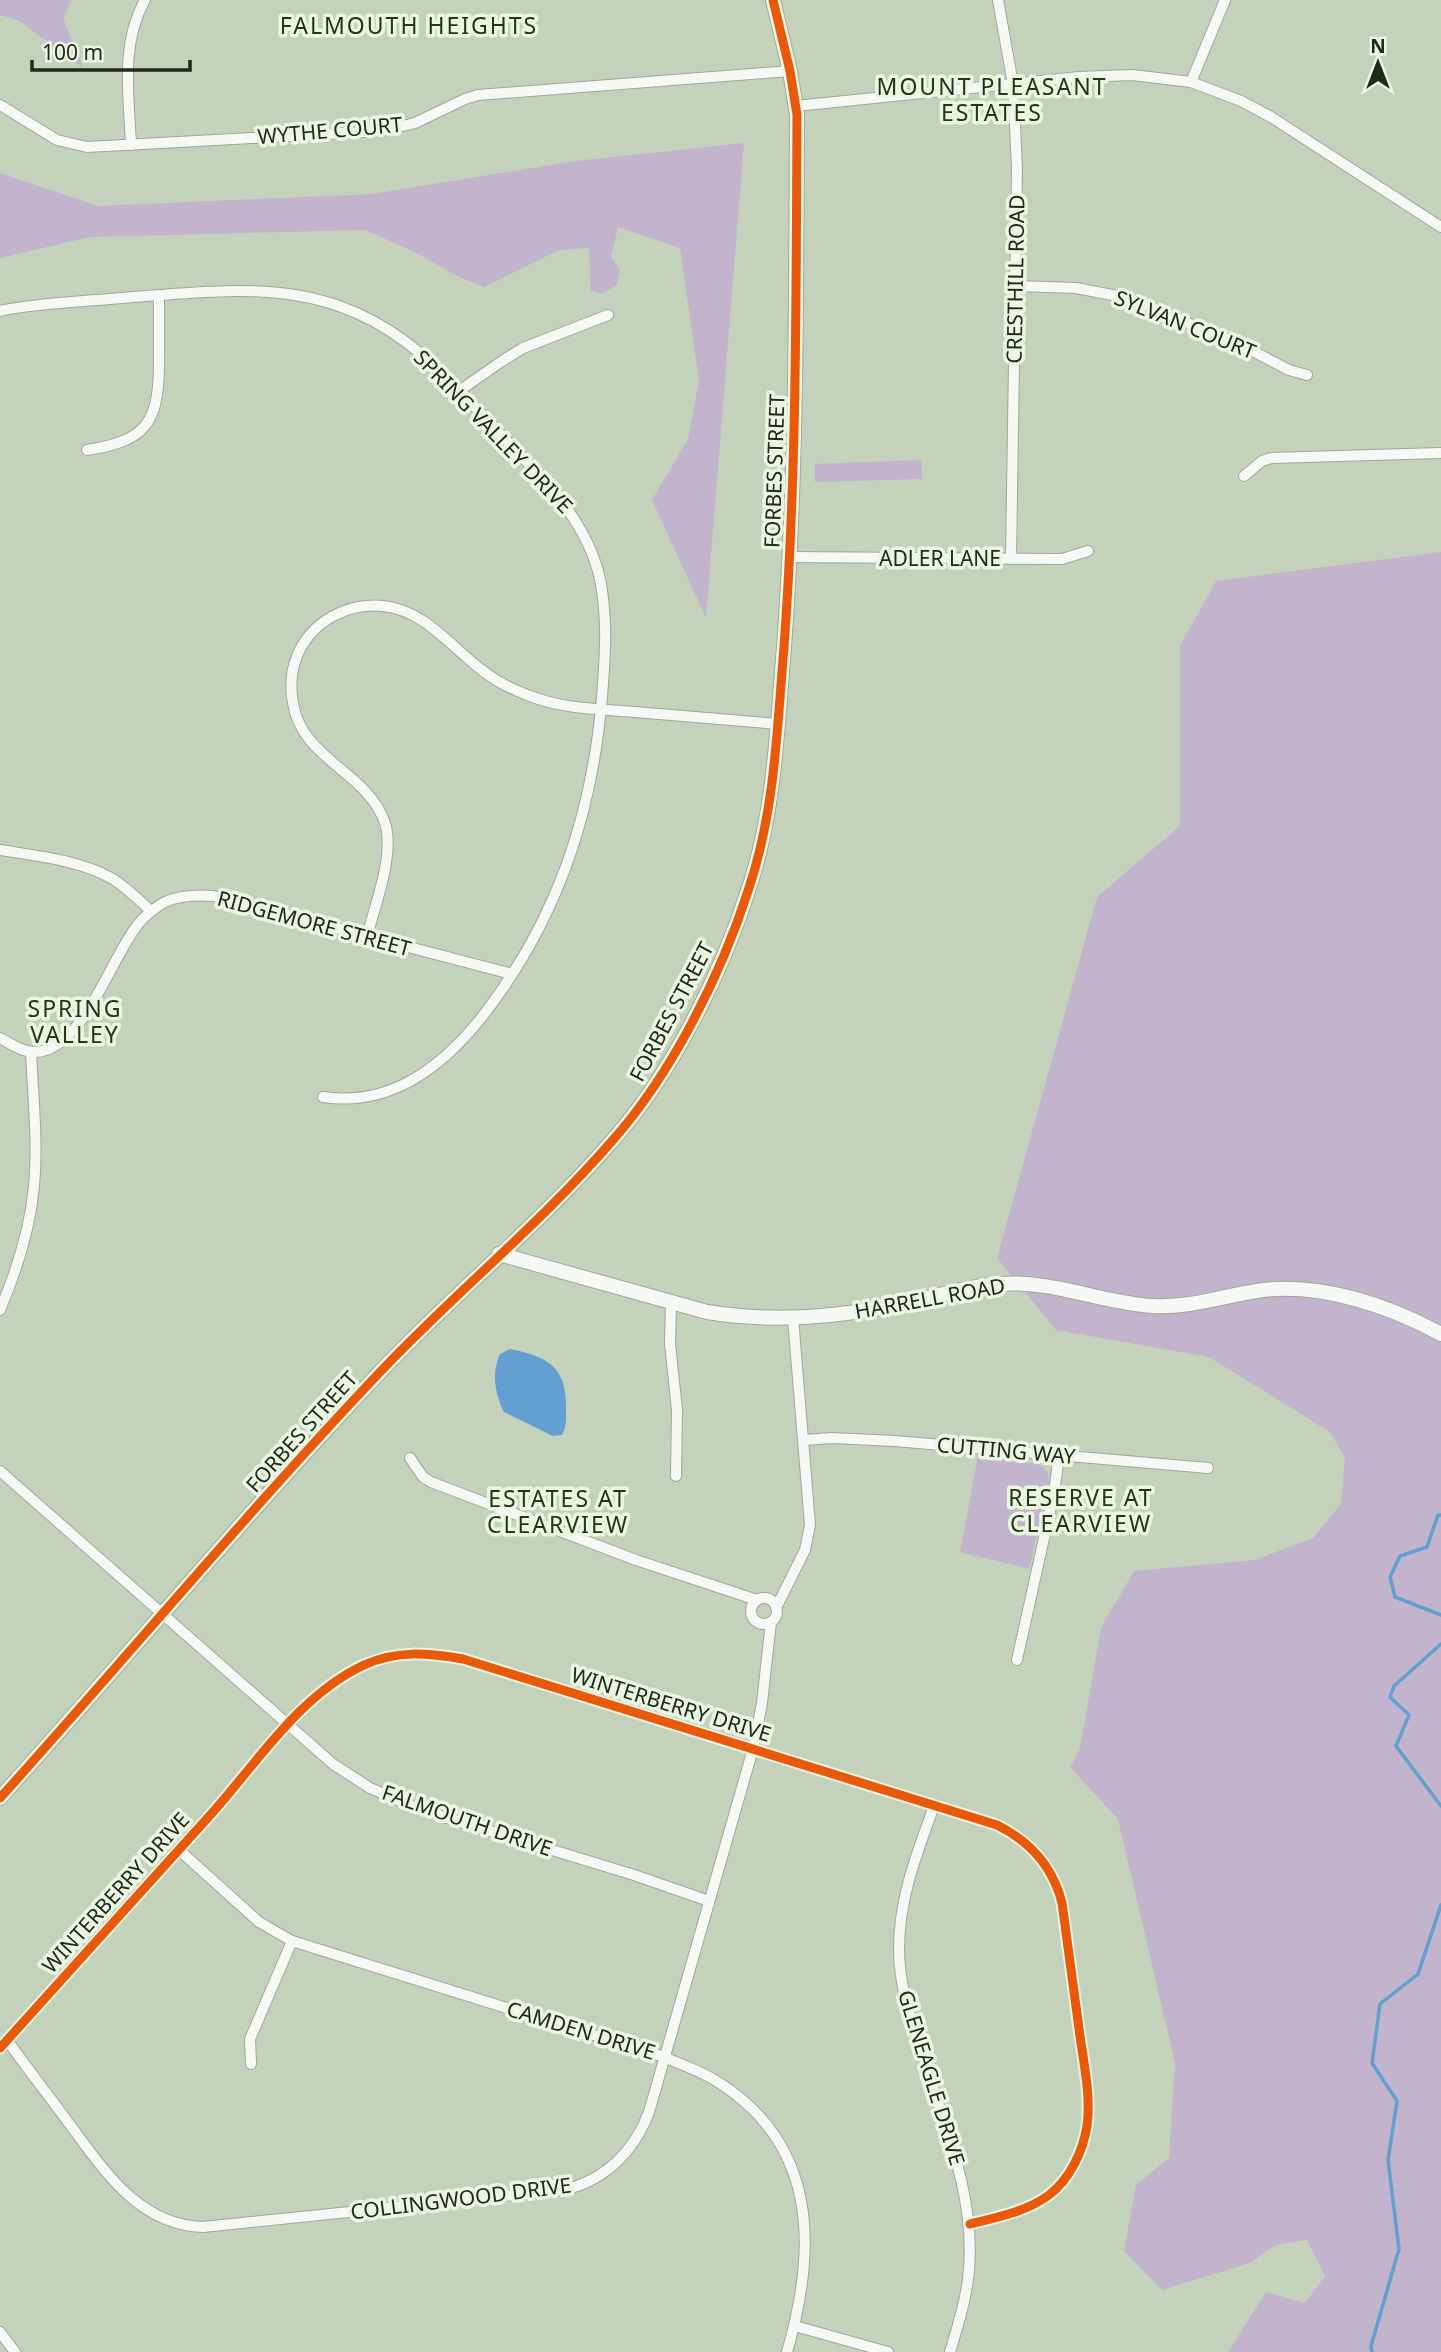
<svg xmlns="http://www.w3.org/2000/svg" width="1441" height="2352" font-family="'Noto Sans',sans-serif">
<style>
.green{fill:#c3b4cd}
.water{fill:#639fd1}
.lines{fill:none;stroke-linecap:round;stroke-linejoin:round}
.stream{stroke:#639fd1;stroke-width:3.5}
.minor-casing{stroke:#9fa998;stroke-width:12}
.tertiary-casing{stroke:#9fa998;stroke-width:16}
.minor{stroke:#f6f8f5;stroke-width:10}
.tertiary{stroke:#f6f8f5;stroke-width:14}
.cycleway-casing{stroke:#ebf6e2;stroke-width:13}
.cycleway{stroke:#e8590c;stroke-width:9}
.labels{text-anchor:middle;stroke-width:7;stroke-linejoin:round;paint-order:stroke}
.street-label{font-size:21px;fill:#21291a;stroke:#ebf6e2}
.neighbourhood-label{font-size:23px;letter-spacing:2px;fill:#253615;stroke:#ebf6e2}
</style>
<rect width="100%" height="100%" fill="#c4d1bb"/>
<!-- green -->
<g class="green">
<polygon points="0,0 72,0 63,18 83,68 18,20 0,15"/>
<polygon points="744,143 706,618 652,500 688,439 699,381 680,248 618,227 611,257 620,270 617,285 602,294 591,291 589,248 559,250 484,287 455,275 415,252 365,230 90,237 0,258 0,173 99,206 372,194 575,161"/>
<polygon points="921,460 922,479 815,482 815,464"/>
<polygon points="1441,552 1441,2352 1228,2352 1266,2292 1305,2303 1325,2276 1307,2240 1275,2245 1250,2263 1162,2290 1124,2251 1136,2185 1169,2158 1175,2063 1118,1819 1070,1767 1080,1749 1101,1628 1134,1571 1255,1560 1313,1538 1341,1504 1345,1458 1330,1432 1209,1357 1056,1330 997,1258 1097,897 1180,826 1180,646 1216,581"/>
<polygon points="978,1456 1039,1464 1048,1472 1049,1484 1029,1569 960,1552"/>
</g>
<!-- water -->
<path class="water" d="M510,1349C548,1357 566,1366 566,1407C566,1417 567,1426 562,1435L553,1436L504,1412C495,1393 491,1374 500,1354Z"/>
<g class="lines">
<!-- stream -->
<g class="stream">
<polyline points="1441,1515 1438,1515 1427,1547 1400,1556 1390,1577 1395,1597 1441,1615"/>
<polyline points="1441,1644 1394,1686 1390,1697 1409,1715 1396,1746 1441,1806"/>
<polyline points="1372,2352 1371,2346 1399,2249 1388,2160 1397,2101 1372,2063 1380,2004 1418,1974 1441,1905"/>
</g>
<defs>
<g id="minor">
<polyline points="998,0 1013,84 1017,168 1011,559"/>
<polyline points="1191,82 1225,0"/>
<polyline points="0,105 57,140 87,147 382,131 415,123 465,99 478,95 790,71"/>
<polyline points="796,106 1079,77 1132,75 1191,82 1241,101 1271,117 1441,227"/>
<path d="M131,145C129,96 120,44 145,0"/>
<polyline points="1016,286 1076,288 1128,298 1241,345 1289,370 1307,375"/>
<path d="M0,311C16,307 32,306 48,304C80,301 113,299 145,296C252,288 333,280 421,354C451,379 477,410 504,438C544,479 587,521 600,579C608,619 605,657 602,697C592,817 556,922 482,1017C442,1067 391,1107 323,1097"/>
<polyline points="459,391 502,361 523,348 608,315"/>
<path d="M87,450C145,441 158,424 159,367C159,343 159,319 159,295"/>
<polyline points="1244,476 1262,461 1271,458 1441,453"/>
<polyline points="790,557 1062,559 1088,551"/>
<path d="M0,850C37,856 80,860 113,879C127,888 139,900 151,911"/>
<path d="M367,937C375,904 395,855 385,823C369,773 301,759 293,703C290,687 291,671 297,656C311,622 347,602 383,606C425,610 452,648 483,671C497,682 514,690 530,696C563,709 600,709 635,712C682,716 730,720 778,724"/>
<path d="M0,1038C11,1044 22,1052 35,1052C84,1051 112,953 140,922C147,914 156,907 165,902C180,895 197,895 213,896L512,974"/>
<polyline points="671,1302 670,1344 677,1410 676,1476"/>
<path d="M0,1310C17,1270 30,1230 34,1186C38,1142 33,1096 31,1052"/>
<polyline points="804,1440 831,1438 895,1441 1208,1468"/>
<polyline points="410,1458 423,1477 431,1482 636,1560 757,1600"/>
<polyline points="0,1471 333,1764 370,1788 421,1810 634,1875 709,1901"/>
<circle cx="764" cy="1611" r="13"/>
<polyline points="776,1608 805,1550 810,1525 793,1318"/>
<polyline points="1017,1660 1054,1493 1059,1455"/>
<path d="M934,1806C917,1853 899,1898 899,1949C899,1989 913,2026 925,2063C946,2130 975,2197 969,2269C967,2297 958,2325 950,2352"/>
<path d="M178,1849L259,1922L292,1941L664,2057C682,2065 701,2071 718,2082C818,2145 817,2249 787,2352"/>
<path d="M7,2040C27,2068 48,2095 68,2122C103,2169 138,2225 203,2227L564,2190C605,2180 634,2152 649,2112L753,1749L762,1703L771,1622"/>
<path d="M0,2048C71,1969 142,1890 213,1812C259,1760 300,1695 364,1665C397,1650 428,1653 463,1659L997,1825C1031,1842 1053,1867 1062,1903C1068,1948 1074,1992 1080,2036C1084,2065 1091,2096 1087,2126C1083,2151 1070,2179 1049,2195C1026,2212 997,2217 970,2224"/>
<polyline points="251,2064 250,2039 292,1941"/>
<polyline points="795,2326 888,2352"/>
<polyline points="0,2332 15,2352"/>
</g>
<g id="tertiary">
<path d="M499,1254L707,1312C775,1323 840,1317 907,1303C938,1296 969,1286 1001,1284C1053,1280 1102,1303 1153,1306C1192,1308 1226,1295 1263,1290C1322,1283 1390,1306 1441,1334"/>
<path d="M0,1798C128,1656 250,1509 381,1371C456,1292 541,1223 612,1141C671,1075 721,975 748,891C775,812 777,729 784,647C797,470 796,292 797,115L790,71L773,0"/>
</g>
</defs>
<!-- minor casing -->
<use href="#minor" class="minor-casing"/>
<!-- tertiary casing -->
<use href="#tertiary" class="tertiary-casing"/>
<!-- minor -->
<use href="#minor" class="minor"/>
<!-- tertiary -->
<use href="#tertiary" class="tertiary"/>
<defs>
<g id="cycleway">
<path d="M0,1798C128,1656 250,1509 381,1371C456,1292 541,1223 612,1141C671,1075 721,975 748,891C775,812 777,729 784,647C797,470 796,292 797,115L790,71L773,0"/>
<path d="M0,2048C71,1969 142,1890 213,1812C259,1760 300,1695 364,1665C397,1650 428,1653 463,1659L997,1825C1031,1842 1053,1867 1062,1903C1068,1948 1074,1992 1080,2036C1084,2065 1091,2096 1087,2126C1083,2151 1070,2179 1049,2195C1026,2212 997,2217 970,2224"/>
</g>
</defs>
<!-- cycleway casing -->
<use href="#cycleway" class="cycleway-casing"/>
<!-- cycleway -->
<use href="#cycleway" class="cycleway"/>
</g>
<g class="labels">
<!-- street labels -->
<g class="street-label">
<text transform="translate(330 131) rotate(-5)" y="7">WYTHE COURT</text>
<text transform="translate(1016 279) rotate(-89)" y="7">CRESTHILL ROAD</text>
<text transform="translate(1185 325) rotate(22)" y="7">SYLVAN COURT</text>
<text transform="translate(493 432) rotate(46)" y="7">SPRING VALLEY DRIVE</text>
<text transform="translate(775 471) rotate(-88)" y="7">FORBES STREET</text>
<text x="940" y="566">ADLER LANE</text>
<text transform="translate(314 924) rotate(15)" y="7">RIDGEMORE STREET</text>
<text transform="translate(672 1012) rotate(-62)" y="7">FORBES STREET</text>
<text transform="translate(930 1299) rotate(-10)" y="7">HARRELL ROAD</text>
<text transform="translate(302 1432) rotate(-48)" y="7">FORBES STREET</text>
<text transform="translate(1006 1451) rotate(5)" y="7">CUTTING WAY</text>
<text transform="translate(671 1705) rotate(17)" y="7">WINTERBERRY DRIVE</text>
<text transform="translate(467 1821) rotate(19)" y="7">FALMOUTH DRIVE</text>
<text transform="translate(116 1893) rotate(-48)" y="7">WINTERBERRY DRIVE</text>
<text transform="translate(581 2031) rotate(17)" y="7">CAMDEN DRIVE</text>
<text transform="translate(931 2078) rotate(73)" y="7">GLENEAGLE DRIVE</text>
<text transform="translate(461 2199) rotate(-7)" y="7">COLLINGWOOD DRIVE</text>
</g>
<!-- neighbourhood labels -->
<g class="neighbourhood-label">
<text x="409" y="34">FALMOUTH HEIGHTS</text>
<text x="992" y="95">MOUNT PLEASANT<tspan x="992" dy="26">ESTATES</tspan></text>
<text x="75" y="1017">SPRING<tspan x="75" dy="26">VALLEY</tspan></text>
<text x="1081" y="1506">RESERVE AT<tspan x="1081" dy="26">CLEARVIEW</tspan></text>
<text x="558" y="1507">ESTATES AT<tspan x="558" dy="26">CLEARVIEW</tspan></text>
</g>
</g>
<!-- north arrow -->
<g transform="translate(1378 63)" stroke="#ebf6e2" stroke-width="5" paint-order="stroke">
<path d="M0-5L12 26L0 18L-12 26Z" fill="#21291a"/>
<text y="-10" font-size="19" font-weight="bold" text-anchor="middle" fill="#21291a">N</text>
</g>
<!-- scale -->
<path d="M32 60v10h158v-10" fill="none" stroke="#21291a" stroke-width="3.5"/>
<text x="42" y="60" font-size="21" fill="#21291a" stroke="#ebf6e2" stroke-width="5" paint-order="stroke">100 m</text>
</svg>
